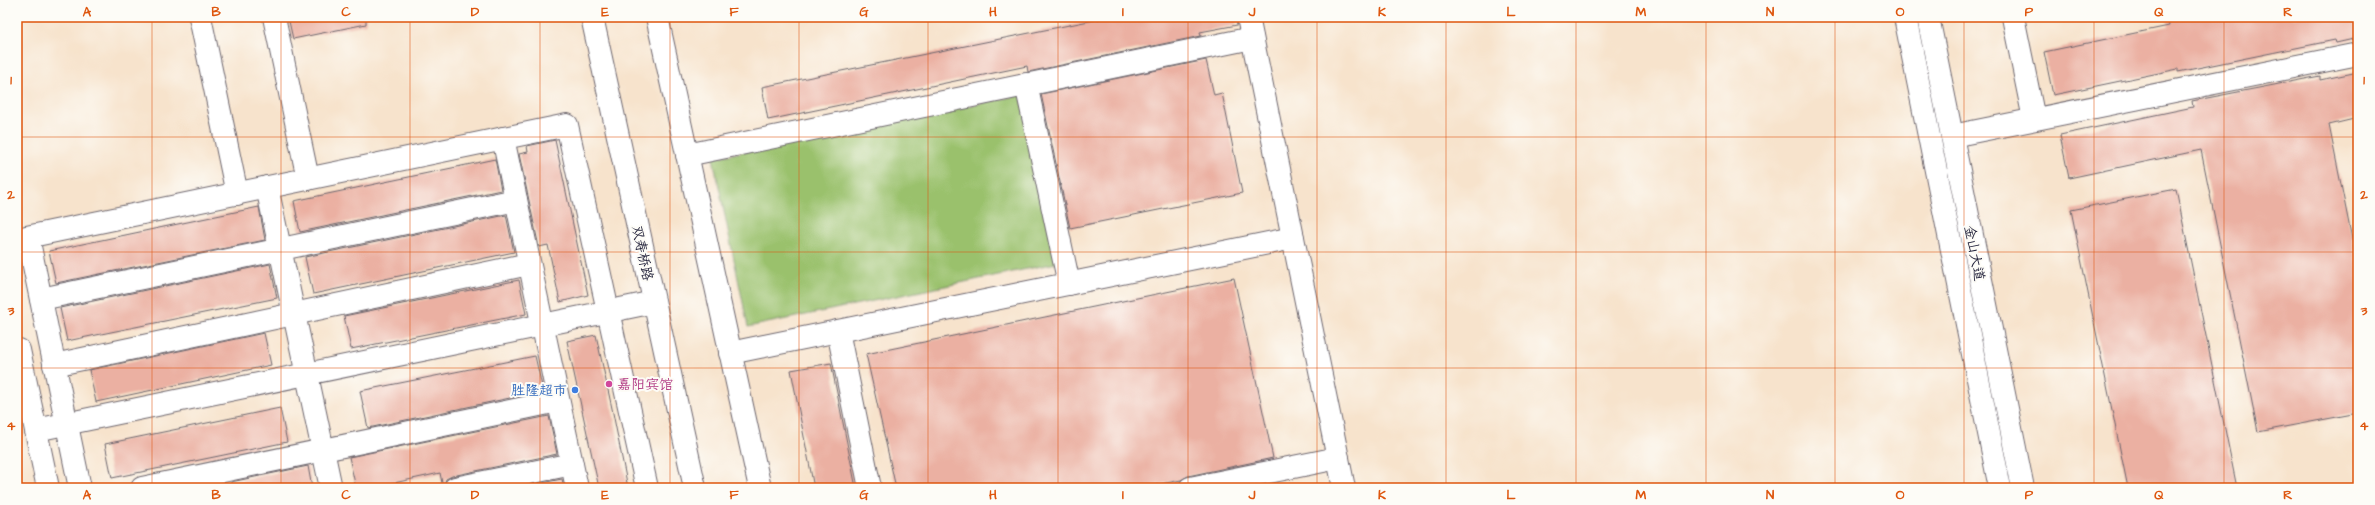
<svg xmlns="http://www.w3.org/2000/svg" width="2375" height="505" font-family="'Architects Daughter','LXGW WenKai TC',sans-serif">
<style>
.green{fill:#9ac16c;stroke:#5e7254}
.building{fill:#ebb0a2}
.lines{fill:none;stroke-linecap:round;stroke-linejoin:round}
.minor-casing{stroke:#6d666e;stroke-width:24}
.minor{stroke:#fff;stroke-width:22}
.grid{fill:none;stroke:#de560e;stroke-width:1;stroke-opacity:0.55}
.hotel-dot{fill:#d1479c;stroke:#fdfcf7;stroke-width:1.5}
.shop-dot{fill:#3f7fe0;stroke:#fdfcf7;stroke-width:1.5}
.labels{text-anchor:middle;stroke-width:4;stroke-linejoin:round;paint-order:stroke}
.street-label{font-size:14px;fill:#22223b;stroke:#fdfcf7}
.hotel-label{font-size:14px;fill:#b23c85;stroke:#fdfcf7;text-anchor:start}
.shop-label{font-size:14px;fill:#366cbe;stroke:#fdfcf7;text-anchor:end}
.neatline{fill:none;stroke:#de560e;stroke-width:1.5}
.grid-label{font-size:13px;text-anchor:middle;font-weight:bold;fill:#de560e}
</style>
<rect width="100%" height="100%" fill="#fdfcf7"/>
<filter id="ink" filterUnits="userSpaceOnUse"><feTurbulence type="fractalNoise" baseFrequency=".025" numOctaves="2"/><feDisplacementMap in="SourceGraphic" scale="8" xChannelSelector="R" yChannelSelector="G"/><feConvolveMatrix kernelMatrix="1 2 1 2 8 2 1 2 1" color-interpolation-filters="sRGB"/></filter>
<filter id="wash" filterUnits="userSpaceOnUse"><feTurbulence type="fractalNoise" baseFrequency=".012" numOctaves="4" result="noise"/><feDisplacementMap in="SourceGraphic" scale="16" xChannelSelector="R" yChannelSelector="G"/><feGaussianBlur stdDeviation="0.9" result="paint"/><feColorMatrix in="noise" values="0 0 0 0 0 0 0 0 0 0 0 0 0 0 0 0 0 1.4 0 .05"/><feComposite in="paint" operator="in"/></filter>
<g filter="url(#wash)">
<rect width="100%" height="100%" fill="#f7e3cc"/>
<!-- green -->
<polygon class="green" points="1021,95 1056,263 748,327 713,158"/>
<g id="blocks">
<!-- building -->
<g class="building">
<polygon points="288,17 366,17 366,24 293,39"/>
<polygon points="1109,17 1236,17 1237,25 1200,32 1201,36 1028,72 1027,66 768,120 762,87"/>
<polygon points="2167,17 2358,17 2358,38 2336,43 2335,40 2178,72 2178,69 2053,95 2044,52 2169,26"/>
<polygon points="1206,60 1214,95 1222,93 1242,193 1070,228 1041,94"/>
<polygon points="2358,72 2358,118 2329,125 2358,269 2358,413 2258,432 2201,150 2069,178 2060,135 2193,107 2192,101 2320,76 2320,80"/>
<polygon points="555,140 588,295 560,302 548,245 539,247 519,154 528,152 527,146"/>
<polygon points="495,159 501,190 300,232 294,201"/>
<polygon points="2176,189 2237,488 2128,488 2071,210"/>
<polygon points="259,207 265,240 56,283 49,251"/>
<polygon points="506,215 514,252 313,294 305,257"/>
<polygon points="270,264 277,298 67,341 60,308"/>
<polygon points="1234,278 1273,458 1188,476 1181,480 1142,488 896,488 866,354"/>
<polygon points="519,280 526,314 351,349 344,316"/>
<polygon points="264,333 271,365 96,402 89,370"/>
<polygon points="596,335 613,413 628,488 599,488 585,424 567,341"/>
<polygon points="535,356 543,391 368,428 360,391"/>
<polygon points="831,363 856,488 814,488 791,370"/>
<polygon points="280,408 287,442 112,478 105,444"/>
<polygon points="549,416 557,454 452,476 446,479 443,488 440,473 371,488 356,488 349,457"/>
<polygon points="308,466 312,488 232,488 231,482"/>
<polygon points="562,479 564,488 517,488"/>
</g>
</g>
</g>
<g filter="url(#ink)">
<use href="#blocks" fill-opacity="0" stroke="#6d666e" stroke-width="1"/>
<g class="lines">
<defs>
<g id="minor">
<polyline points="200,17 237,194"/>
<polyline points="274,17 308,179"/>
<polyline points="592,17 695,488"/>
<polyline points="657,17 760,488"/>
<polyline points="1248,17 1344,488"/>
<polyline points="1905,17 2000,488"/>
<polyline points="1928,17 2023,488"/>
<polyline points="2013,17 2034,119"/>
<polyline points="1026,84 1069,284"/>
<polyline points="1952,136 2358,54"/>
<polyline points="503,138 577,488"/>
<polyline points="687,155 1252,38"/>
<polyline points="267,187 331,488"/>
<polyline points="28,237 80,488"/>
<polyline points="17,239 567,125 647,488"/>
<polyline points="41,299 516,200"/>
<polyline points="838,331 870,488"/>
<polyline points="19,350 48,488"/>
<polyline points="730,353 1293,238"/>
<polyline points="54,365 529,264"/>
<polyline points="36,430 654,302"/>
<polyline points="142,488 558,401"/>
<polyline points="455,488 572,464"/>
<polyline points="1190,488 1338,458"/>
</g>
</defs>
<!-- minor casing -->
<use href="#minor" class="minor-casing"/>
<!-- minor -->
<use href="#minor" class="minor"/>
</g>
</g>
<!-- grid -->
<path class="grid" d="M152,17V488M281,17V488M410,17V488M540,17V488M670,17V488M799,17V488M928,17V488M1058,17V488M1188,17V488M1317,17V488M1446,17V488M1576,17V488M1706,17V488M1835,17V488M1964,17V488M2094,17V488M2224,17V488M17,137H2358M17,252H2358M17,368H2358"/>
<!-- markers -->
<circle class="hotel-dot" cx="609" cy="384" r="4"/>
<circle class="shop-dot" cx="575" cy="390" r="4"/>
<g class="labels">
<!-- street labels -->
<g class="street-label">
<text transform="translate(643 253) rotate(78)" y="5">双寿桥路</text>
<text transform="translate(1975 253) rotate(79)" y="5">金山大道</text>
</g>
<!-- hotel labels -->
<g class="hotel-label">
<text x="617" y="389">嘉阳宾馆</text>
</g>
<!-- shop labels -->
<g class="shop-label">
<text x="567" y="395">胜隆超市</text>
</g>
</g>
<!-- margin -->
<rect width="2375" height="505" fill="none" stroke="#fdfcf7" stroke-width="44"/>
<rect x="22" y="22" width="2331" height="461" class="neatline"/>
<g class="grid-label">
<text x="87" y="16">A</text>
<text x="216" y="16">B</text>
<text x="346" y="16">C</text>
<text x="475" y="16">D</text>
<text x="605" y="16">E</text>
<text x="734" y="16">F</text>
<text x="864" y="16">G</text>
<text x="993" y="16">H</text>
<text x="1123" y="16">I</text>
<text x="1252" y="16">J</text>
<text x="1382" y="16">K</text>
<text x="1511" y="16">L</text>
<text x="1641" y="16">M</text>
<text x="1770" y="16">N</text>
<text x="1900" y="16">O</text>
<text x="2029" y="16">P</text>
<text x="2159" y="16">Q</text>
<text x="2288" y="16">R</text>
<text x="11" y="84">1</text>
<text x="2364" y="84">1</text>
<text x="11" y="199">2</text>
<text x="2364" y="199">2</text>
<text x="11" y="315">3</text>
<text x="2364" y="315">3</text>
<text x="11" y="430">4</text>
<text x="2364" y="430">4</text>
<text x="87" y="499">A</text>
<text x="216" y="499">B</text>
<text x="346" y="499">C</text>
<text x="475" y="499">D</text>
<text x="605" y="499">E</text>
<text x="734" y="499">F</text>
<text x="864" y="499">G</text>
<text x="993" y="499">H</text>
<text x="1123" y="499">I</text>
<text x="1252" y="499">J</text>
<text x="1382" y="499">K</text>
<text x="1511" y="499">L</text>
<text x="1641" y="499">M</text>
<text x="1770" y="499">N</text>
<text x="1900" y="499">O</text>
<text x="2029" y="499">P</text>
<text x="2159" y="499">Q</text>
<text x="2288" y="499">R</text>
</g>
</svg>
